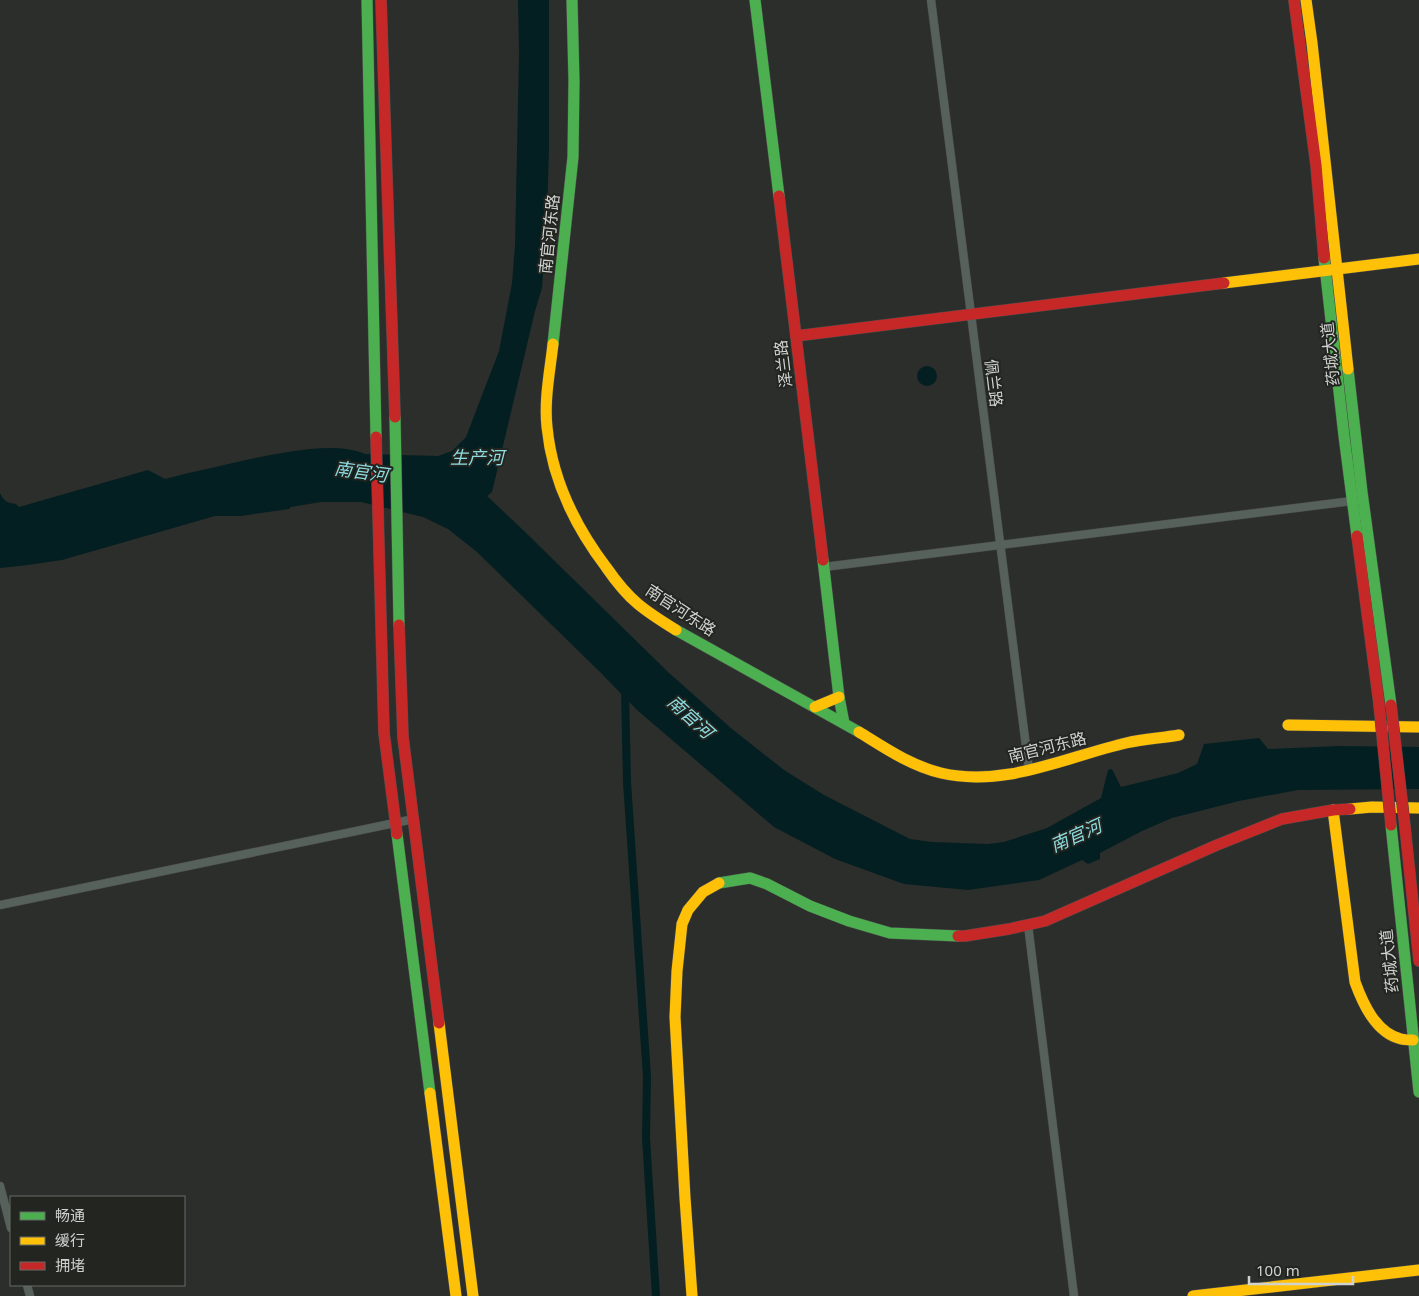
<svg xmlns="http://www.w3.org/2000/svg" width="1419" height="1296" font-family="'Noto Sans','Noto Sans SC',sans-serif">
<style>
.water{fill:#041f21}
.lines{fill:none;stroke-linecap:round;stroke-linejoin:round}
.canal{stroke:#041f21;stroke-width:8}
.street-casing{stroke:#4a4b49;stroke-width:9}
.fast-casing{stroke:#4a4b49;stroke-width:12}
.slow-casing{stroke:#4a4b49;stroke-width:12}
.jam-casing{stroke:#4a4b49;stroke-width:12}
.street{stroke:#56615c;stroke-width:8}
.fast{stroke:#4caf50;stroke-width:11}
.slow{stroke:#ffc107;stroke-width:11}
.jam{stroke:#c62828;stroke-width:11}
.jam-bridge-casing{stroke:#4a4b49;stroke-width:12;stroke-linecap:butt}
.jam-bridge{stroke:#c62828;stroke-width:11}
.labels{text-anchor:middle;stroke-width:4;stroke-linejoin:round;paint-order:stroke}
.street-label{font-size:16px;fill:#d0d2cf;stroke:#222520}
.water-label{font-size:18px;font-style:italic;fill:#8cdce0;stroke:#222520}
</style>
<rect width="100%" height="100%" fill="#2c2e2b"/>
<!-- water -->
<g class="water">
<path d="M518,0H549V149L547,219L542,288L535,311L492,492L487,496L521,528L668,672L732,729L784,770L824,795L910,839L932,842L988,844L1004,842L1047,828L1101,798L1108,770L1112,769L1121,787L1178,773L1197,764L1204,744L1259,738L1268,749L1339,746L1419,747V789L1298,790L1239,801L1172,818L1142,831L1100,853V859L1088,864L1082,860L1039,880L968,890L904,884L835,859L774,827L637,710L600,672L477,552L448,529L423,517L361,502H321L291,507L289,509L241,516H215L62,560L28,565L0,568V493C4,501 7,503 16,504L19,507L148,470L165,479C195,471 225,465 255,458C285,452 337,441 365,454L438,456L452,451L466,437L499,351L512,283L515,245L519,54Z"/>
<circle cx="927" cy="376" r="10"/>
</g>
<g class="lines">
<!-- canal -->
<polyline class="canal" points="625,689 627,782 647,1077 646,1138 656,1296"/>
<defs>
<g id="street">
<polyline points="931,0 1029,770"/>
<polyline points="824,567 1352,501"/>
<polyline points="0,905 414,819"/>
<polyline points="1028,925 1074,1296"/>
<polyline points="0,1186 11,1228"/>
<polyline points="27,1285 30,1296"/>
</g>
<g id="fast">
<polyline points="367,0 376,437"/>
<polyline points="755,0 779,196"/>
<polyline points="1324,258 1344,436 1357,536"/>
<polyline points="553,344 573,157 574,81 572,0"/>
<polyline points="1348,369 1362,492 1391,705"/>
<polyline points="395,417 399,625"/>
<polyline points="823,560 839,697 844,723"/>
<polyline points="676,630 859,732"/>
<polyline points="1391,825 1419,1092"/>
<polyline points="397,834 430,1093"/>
<polyline points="719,883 750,878 767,884 810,906 849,921 890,933 958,936"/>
</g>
<g id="slow">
<polyline points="1306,0 1312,43 1348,369"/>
<polyline points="1224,283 1419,259"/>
<path d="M553,344C550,371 544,400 547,427C552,479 575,526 606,567C615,580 626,594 638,604C650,614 663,622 676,630"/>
<polyline points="815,707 839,697"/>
<polyline points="1288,725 1419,727"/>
<path d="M859,732C885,748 911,766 941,773C1004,788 1066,757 1126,743C1144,739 1162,738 1179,735"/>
<polyline points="1350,809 1372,807 1419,808"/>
<path d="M1333,810L1355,982C1363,1004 1376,1033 1401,1039C1405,1040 1409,1040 1413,1040"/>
<polyline points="439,1023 473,1296"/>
<polyline points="430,1093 456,1296"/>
<polyline points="692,1296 685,1198 675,1017 677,971 682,924 688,910 703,892 719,883"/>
<polyline points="1193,1296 1419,1270"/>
</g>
<g id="jam">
<polyline points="381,0 395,417"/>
<polyline points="1294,0 1316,165 1324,258"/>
<polyline points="779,196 823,560"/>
<polyline points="796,336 1224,283"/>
<polyline points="376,437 384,733 397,834"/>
<polyline points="1357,536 1379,704"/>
<polyline points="399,625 403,737 439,1023"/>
<polyline points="1405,827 1419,961"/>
<polyline points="958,936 965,936 1009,929 1045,921 1217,845 1282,819 1333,810 1350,809"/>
</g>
</defs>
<!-- street casing -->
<use href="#street" class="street-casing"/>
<!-- fast casing -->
<use href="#fast" class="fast-casing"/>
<!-- slow casing -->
<use href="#slow" class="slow-casing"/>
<!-- jam casing -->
<use href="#jam" class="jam-casing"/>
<!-- street -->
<use href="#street" class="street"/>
<!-- fast -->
<use href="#fast" class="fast"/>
<!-- slow -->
<use href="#slow" class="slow"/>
<!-- jam -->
<use href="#jam" class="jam"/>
<defs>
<g id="jam-bridge">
<polyline points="1379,704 1391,825"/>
<polyline points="1391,705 1405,827"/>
</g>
</defs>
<!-- jam-bridge casing -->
<use href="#jam-bridge" class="jam-bridge-casing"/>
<!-- jam-bridge -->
<use href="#jam-bridge" class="jam-bridge"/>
</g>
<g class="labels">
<!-- street labels -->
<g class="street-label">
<text transform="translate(549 234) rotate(-84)" y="6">南官河东路</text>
<text transform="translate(1330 354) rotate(-96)" y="6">药城大道</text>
<text transform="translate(783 364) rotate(-97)" y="6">泽兰路</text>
<text transform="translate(994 383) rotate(83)" y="6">佩兰路</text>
<text transform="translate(681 610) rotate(33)" y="6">南官河东路</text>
<text transform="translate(1047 747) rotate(-14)" y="6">南官河东路</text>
<text transform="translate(1389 961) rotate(-96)" y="6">药城大道</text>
</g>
<!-- water labels -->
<g class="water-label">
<text x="477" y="464">生产河</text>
<text transform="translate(361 472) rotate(8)" y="6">南官河</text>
<text transform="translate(690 717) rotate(42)" y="6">南官河</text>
<text transform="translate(1076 836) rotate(-24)" y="6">南官河</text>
</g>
</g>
<!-- legend -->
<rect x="10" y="1196" width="175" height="90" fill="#222520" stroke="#686a66"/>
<rect x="20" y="1212" width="25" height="8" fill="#4caf50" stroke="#686a66"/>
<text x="55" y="1221" font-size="15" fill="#d0d2cf">畅通</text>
<rect x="20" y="1237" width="25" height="8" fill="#ffc107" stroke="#686a66"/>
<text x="55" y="1246" font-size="15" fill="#d0d2cf">缓行</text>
<rect x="20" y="1262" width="25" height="8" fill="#c62828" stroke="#686a66"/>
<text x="55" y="1271" font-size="15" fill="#d0d2cf">拥堵</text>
<!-- scale -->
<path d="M1249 1276v8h104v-8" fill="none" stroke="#d0d2cf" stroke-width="2.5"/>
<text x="1256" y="1276" font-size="15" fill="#d0d2cf" stroke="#222520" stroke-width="4" paint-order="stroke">100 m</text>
</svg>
